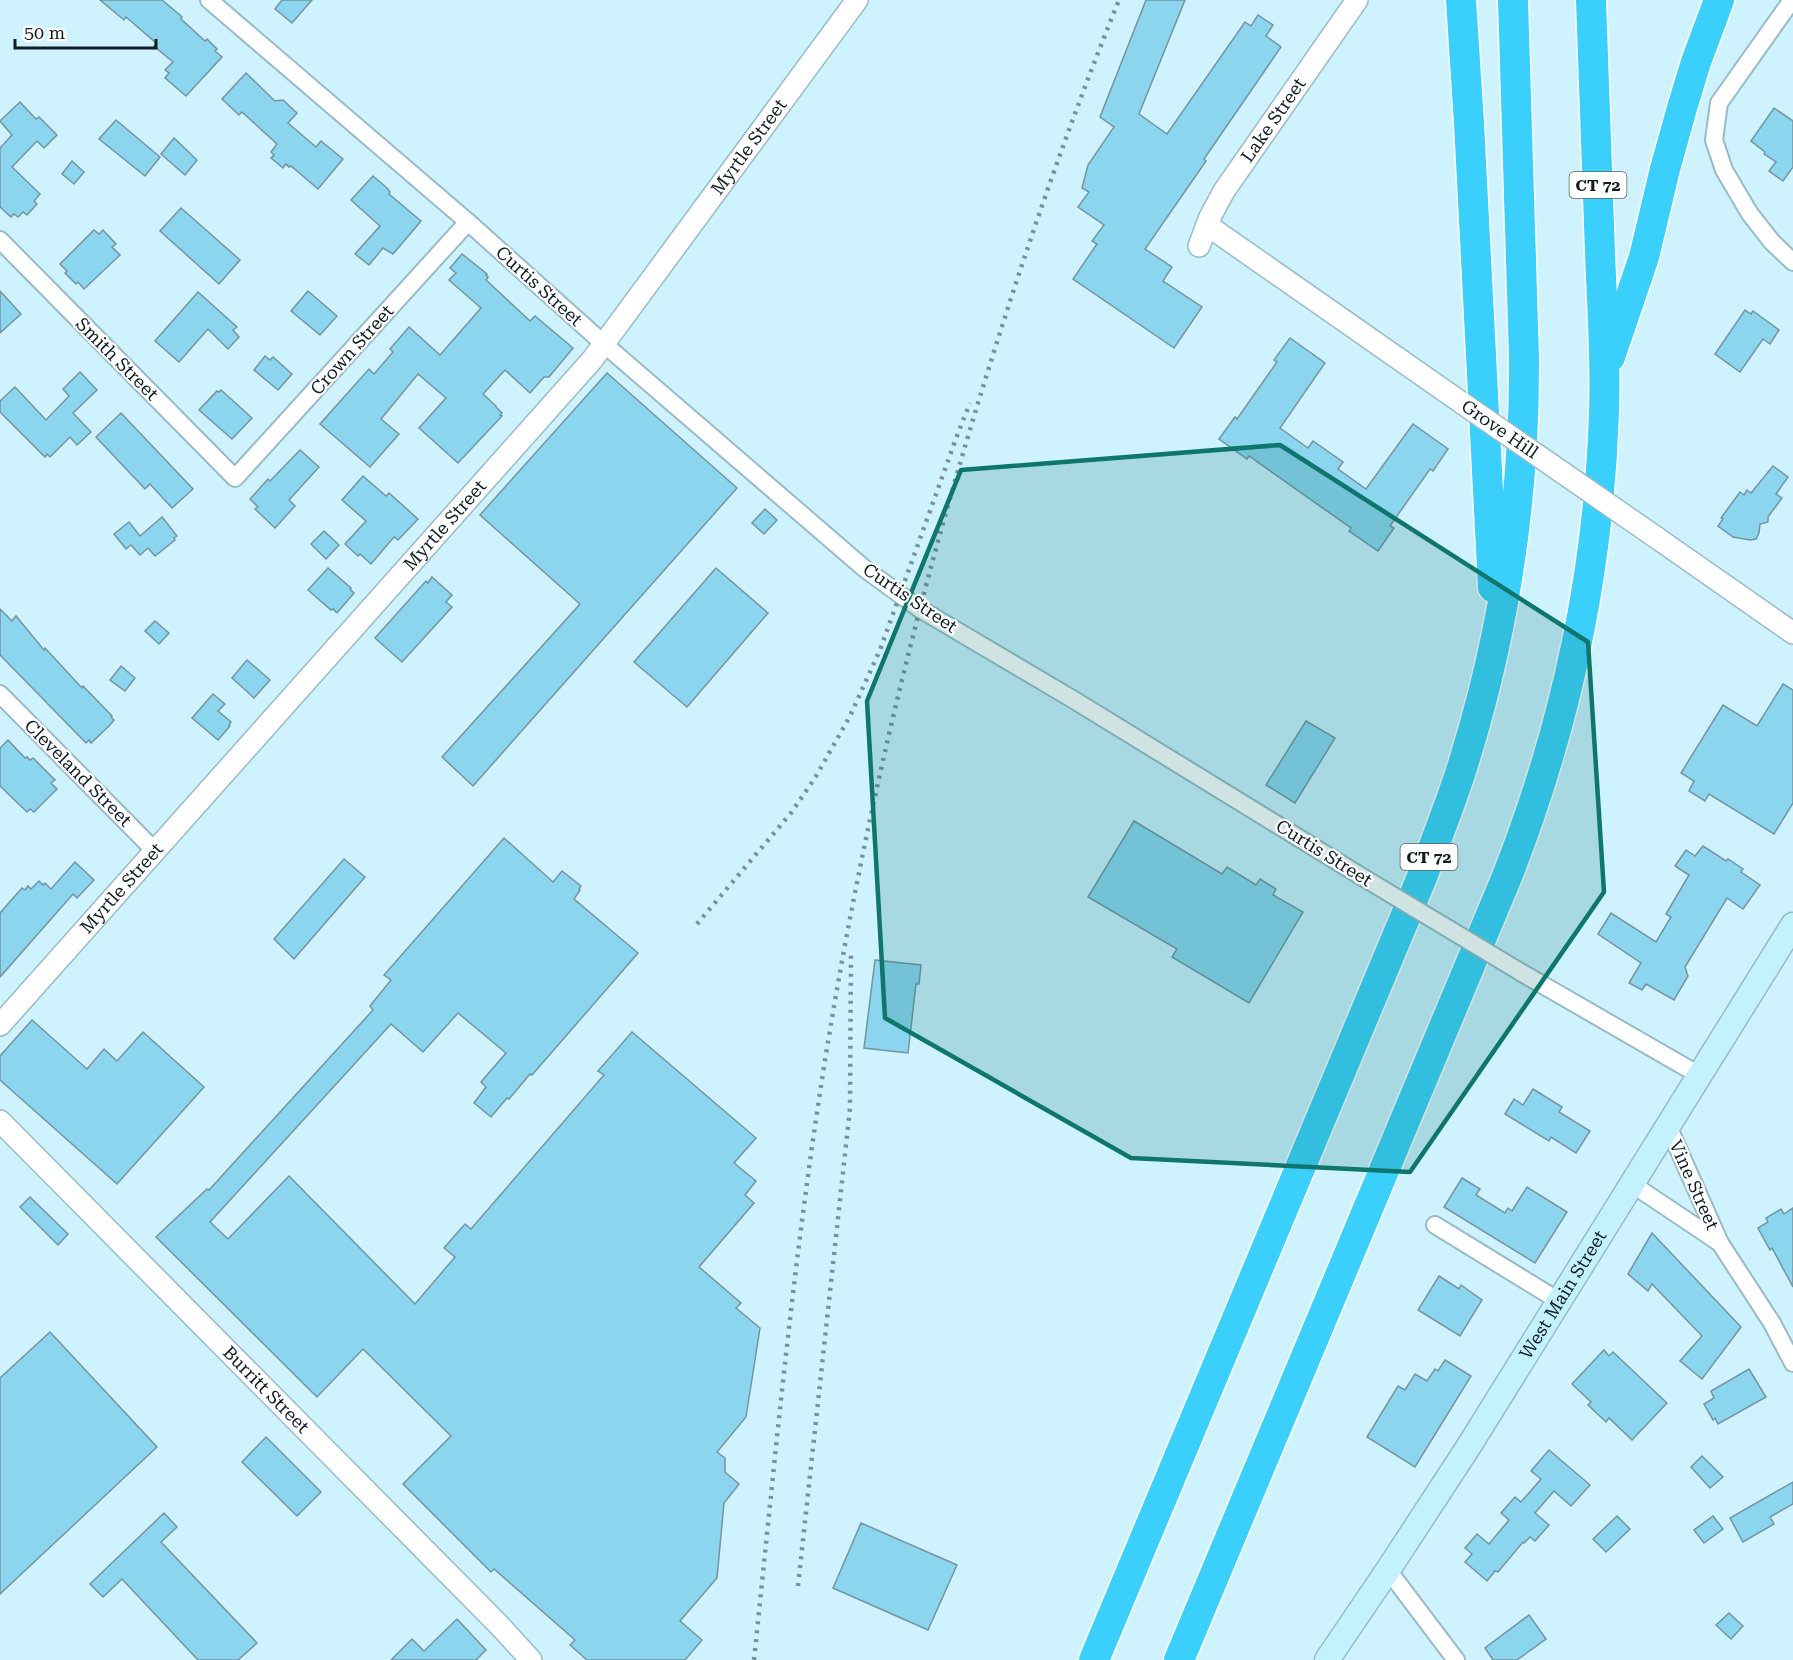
<svg xmlns="http://www.w3.org/2000/svg" width="1793" height="1660" font-family="'Roboto Serif',serif">
<style>
.building{fill:#8cd5ef;stroke:#7494a0;stroke-width:1.5}
.lines{fill:none;stroke-linecap:round;stroke-linejoin:round}
.minor-casing{stroke:#99bac7;stroke-width:20}
.tertiary-casing{stroke:#99bac7;stroke-width:24}
.secondary-casing{stroke:#99bac7;stroke-width:27}
.motorway-casing{stroke:#fff;stroke-width:33}
.minor{stroke:#fff;stroke-width:16}
.tertiary{stroke:#fff;stroke-width:21}
.secondary{stroke:#c4f1fe;stroke-width:24}
.motorway{stroke:#3bd0fc;stroke-width:30}
.rail{stroke:#779099;stroke-width:4.5;stroke-dasharray:3 6;stroke-linecap:butt}
.minor-bridge-casing{stroke:#99bac7;stroke-width:20;stroke-linecap:butt}
.tertiary-bridge-casing{stroke:#99bac7;stroke-width:24;stroke-linecap:butt}
.minor-bridge{stroke:#fff;stroke-width:16}
.tertiary-bridge{stroke:#fff;stroke-width:21}
.marked{fill:#0f766e;fill-opacity:0.2;stroke:#0f766e;stroke-width:4.5;stroke-linejoin:round}
.labels{text-anchor:middle;stroke-width:4.5;stroke-linejoin:round;paint-order:stroke}
.shield{fill:#fff;stroke:#586164;stroke-width:1.5}
.shield-label{font-size:16px;font-weight:bold;fill:#101d21}
.street-label{font-size:18px;fill:#101d21;stroke:#fff}
</style>
<rect width="100%" height="100%" fill="#cff2ff"/>
<!-- building -->
<g class="building">
<polygon points="100,0 162,0 180,15 182,17 181,19 205,41 207,39 217,49 215,51 222,57 186,96 165,78 169,73 165,70 173,62 154,46 156,43 126,17 124,20"/>
<polygon points="282,0 312,0 292,23 275,9"/>
<polygon points="1146,0 1185,0 1139,114 1167,134 1245,22 1251,26 1258,15 1273,25 1266,36 1281,47 1204,159 1206,161 1145,249 1172,267 1163,281 1202,307 1174,348 1073,279 1097,244 1092,241 1104,225 1078,207 1089,192 1082,188 1088,165 1114,127 1100,117"/>
<polygon points="246,73 275,101 283,100 297,113 288,123 316,147 321,141 343,159 318,189 291,166 289,167 286,164 283,168 271,158 274,155 271,152 277,144 242,112 239,115 222,99"/>
<polygon points="20,102 36,119 39,117 57,135 44,148 37,141 12,167 40,194 34,201 37,204 27,215 23,212 18,217 14,214 11,217 0,207 0,148 12,135 0,121"/>
<polygon points="1774,108 1793,121 1793,167 1783,181 1769,171 1776,162 1764,154 1765,152 1751,141"/>
<polygon points="116,120 160,157 145,176 99,139"/>
<polygon points="174,138 197,160 185,175 161,154"/>
<polygon points="72,161 84,172 74,184 62,174"/>
<polygon points="373,176 387,188 390,192 389,194 421,221 393,254 383,248 369,265 355,254 380,226 351,200"/>
<polygon points="181,208 240,260 219,284 160,231"/>
<polygon points="94,230 99,234 103,230 116,244 112,247 120,255 84,289 78,282 76,284 65,273 67,271 60,264"/>
<polygon points="462,254 487,274 486,275 488,277 486,280 530,321 535,316 573,348 549,377 544,377 530,393 505,370 483,394 496,406 496,407 502,413 500,415 502,416 458,463 419,428 446,398 418,374 381,419 399,434 370,467 320,424 369,369 374,374 393,352 390,349 409,327 440,355 481,308 449,280 456,273 450,268"/>
<polygon points="0,291 21,314 0,333"/>
<polygon points="308,291 337,316 320,335 291,311"/>
<polygon points="198,292 237,327 233,330 239,337 228,349 208,329 179,362 155,341"/>
<polygon points="1745,310 1751,314 1753,311 1779,330 1770,344 1763,339 1740,372 1715,354"/>
<polygon points="1290,338 1325,363 1280,428 1308,448 1313,441 1343,462 1338,469 1366,489 1413,424 1448,449 1433,471 1430,469 1390,526 1394,528 1378,551 1349,531 1351,528 1249,456 1247,459 1219,439 1235,417 1237,419 1277,362 1274,360"/>
<polygon points="265,356 270,360 273,357 292,374 278,390 254,370"/>
<polygon points="80,372 97,390 73,413 91,432 77,445 70,437 50,457 47,454 45,457 0,412 0,401 15,387 46,420 69,396 63,389"/>
<polygon points="607,373 737,488 473,786 442,757 580,604 480,515"/>
<polygon points="221,390 252,418 232,439 199,410 217,391 219,392"/>
<polygon points="121,413 193,489 172,508 150,484 145,489 96,437"/>
<polygon points="300,450 319,467 289,500 295,506 275,528 255,509 258,507 250,499 268,479 270,481"/>
<polygon points="1773,466 1788,477 1776,494 1782,498 1768,517 1768,522 1760,524 1759,533 1756,539 1750,540 1733,537 1718,526 1723,519 1721,518 1740,492 1744,495 1747,490 1751,493"/>
<polygon points="363,476 386,496 389,493 418,519 398,540 394,537 371,564 360,554 358,556 345,544 366,521 342,500"/>
<polygon points="765,509 777,520 764,534 752,523"/>
<polygon points="162,517 177,536 174,538 175,540 155,556 148,548 140,555 131,545 126,549 114,534 129,522 140,536"/>
<polygon points="324,531 339,545 326,559 311,544"/>
<polygon points="328,568 351,588 350,589 354,593 337,613 333,609 331,610 308,590"/>
<polygon points="716,568 768,613 687,707 634,662"/>
<polygon points="432,577 452,595 446,602 452,607 402,662 375,638 426,581 428,583"/>
<polygon points="0,609 12,621 16,616 44,650 45,648 82,688 83,686 112,716 111,717 114,720 109,726 91,743 89,740 86,743 0,655"/>
<polygon points="155,621 169,633 159,644 145,631"/>
<polygon points="247,660 270,680 254,698 232,678"/>
<polygon points="121,666 135,678 125,691 110,680"/>
<polygon points="1783,684 1793,690 1793,803 1774,834 1709,794 1705,801 1689,791 1694,781 1681,773 1723,705 1757,726"/>
<polygon points="213,694 225,704 218,711 231,722 229,725 230,726 218,740 192,718"/>
<polygon points="1306,721 1335,738 1295,803 1266,785"/>
<polygon points="8,740 25,758 27,757 30,760 33,758 55,780 51,783 57,789 34,812 30,809 27,812 0,786 0,748"/>
<polygon points="1134,821 1222,874 1227,867 1256,885 1260,879 1276,889 1273,895 1303,912 1249,1003 1172,957 1177,949 1088,897"/>
<polygon points="504,838 553,882 562,871 581,886 579,889 580,890 574,899 638,953 532,1075 530,1074 509,1099 507,1098 491,1117 474,1103 486,1087 481,1082 506,1053 458,1013 423,1052 391,1024 210,1222 228,1239 289,1176 415,1304 455,1257 444,1248 465,1224 471,1229 604,1075 598,1071 632,1032 756,1138 734,1163 756,1181 745,1195 754,1203 699,1267 741,1303 736,1308 760,1328 746,1417 717,1452 725,1458 725,1472 739,1484 724,1503 717,1578 680,1621 702,1640 685,1660 587,1660 570,1645 575,1640 494,1569 491,1572 403,1484 451,1436 363,1349 317,1397 156,1237 207,1189 209,1190 373,1010 370,1006 391,980 384,975"/>
<polygon points="1703,846 1726,861 1728,859 1743,869 1741,872 1760,885 1743,909 1727,898 1685,967 1688,976 1674,1000 1646,984 1642,990 1629,983 1641,963 1598,934 1611,913 1656,942 1671,917 1666,914 1689,875 1675,866 1686,850 1695,856"/>
<polygon points="344,859 365,877 294,959 274,939"/>
<polygon points="75,862 94,880 77,898 73,894 0,977 0,913 22,888 25,890 28,886 31,889 39,881 43,885 45,883 51,889"/>
<polygon points="875,960 921,965 919,984 916,984 908,1053 864,1048"/>
<polygon points="32,1020 87,1069 104,1049 117,1061 143,1032 204,1087 117,1184 0,1080 0,1056"/>
<polygon points="1533,1089 1562,1107 1559,1112 1590,1131 1576,1153 1551,1137 1549,1141 1505,1114 1514,1099 1523,1105"/>
<polygon points="1462,1178 1480,1189 1476,1195 1505,1213 1508,1208 1512,1211 1527,1187 1567,1212 1535,1263 1444,1207"/>
<polygon points="30,1197 68,1234 58,1245 20,1207"/>
<polygon points="1793,1208 1793,1287 1772,1248 1770,1250 1758,1228 1768,1222 1766,1218 1781,1209 1784,1214"/>
<polygon points="1652,1233 1741,1327 1702,1379 1680,1361 1702,1336 1652,1284 1648,1291 1628,1274"/>
<polygon points="1439,1276 1459,1289 1461,1285 1482,1300 1460,1336 1418,1310"/>
<polygon points="50,1332 157,1447 0,1594 0,1378"/>
<polygon points="1604,1350 1609,1356 1613,1352 1667,1403 1632,1440 1609,1418 1606,1422 1588,1405 1591,1402 1572,1384"/>
<polygon points="1445,1360 1471,1376 1415,1467 1367,1437 1398,1386 1405,1390 1415,1374 1427,1381 1435,1369 1438,1371"/>
<polygon points="1749,1369 1766,1397 1718,1424 1715,1418 1713,1420 1704,1404 1714,1398 1711,1391"/>
<polygon points="266,1437 321,1492 297,1516 242,1462"/>
<polygon points="1549,1450 1590,1485 1571,1506 1554,1491 1535,1513 1549,1525 1535,1541 1530,1537 1524,1543 1523,1542 1498,1572 1495,1571 1487,1581 1465,1562 1472,1554 1465,1548 1477,1534 1489,1544 1509,1520 1501,1513 1515,1497 1521,1502 1541,1479 1531,1471"/>
<polygon points="1702,1456 1723,1477 1710,1488 1691,1467"/>
<polygon points="1793,1482 1793,1504 1770,1517 1774,1524 1743,1542 1730,1518"/>
<polygon points="164,1513 177,1527 161,1542 257,1643 238,1660 198,1660 122,1579 103,1597 90,1584"/>
<polygon points="1617,1516 1630,1529 1606,1552 1593,1539"/>
<polygon points="1713,1516 1723,1529 1704,1543 1694,1530"/>
<polygon points="861,1523 957,1565 928,1630 833,1588"/>
<polygon points="1729,1613 1743,1626 1731,1639 1716,1625"/>
<polygon points="1529,1615 1546,1639 1517,1660 1493,1660 1485,1648"/>
<polygon points="457,1619 486,1650 476,1660 391,1660 412,1639 424,1651"/>
</g>
<g class="lines">
<defs>
<g id="minor">
<polyline points="209,0 468,222 604,344 865,569 920,609 1074,700 1364,878"/>
<polyline points="1792,0 1719,103 1714,140 1724,170 1750,214 1772,242 1793,262"/>
<polyline points="0,240 235,478 468,222"/>
<polyline points="0,694 155,851"/>
<polyline points="1522,973 1699,1075"/>
<polyline points="1632,1184 1720,1243 1668,1126"/>
<polyline points="1435,1225 1559,1301"/>
<polyline points="1720,1243 1772,1323 1793,1363"/>
<polyline points="1388,1570 1456,1660"/>
</g>
<g id="tertiary">
<polyline points="1207,225 1462,403"/>
<path id="s1" d="M1199,246L1210,217L1224,191L1357,0"/>
<polyline points="1657,538 1793,633"/>
<path id="s2" d="M0,1025L592,360L857,0"/>
<path id="s3" d="M0,1121L500,1626L531,1660"/>
</g>
<g id="secondary">
<path id="s4" d="M1327,1660L1388,1570L1469,1446L1793,925"/>
</g>
<g id="motorway">
<polyline points="1461,0 1469,123 1493,587"/>
<polyline points="1610,357 1644,257 1665,169 1682,108 1696,62 1719,0"/>
<path d="M1094,1660L1422,877C1437,838 1453,798 1465,758C1505,628 1525,494 1524,358L1513,0"/>
<path d="M1179,1660L1506,879C1565,730 1599,572 1604,412C1606,359 1602,306 1600,253C1597,169 1594,84 1591,0"/>
</g>
</defs>
<!-- minor casing -->
<use href="#minor" class="minor-casing"/>
<!-- tertiary casing -->
<use href="#tertiary" class="tertiary-casing"/>
<!-- secondary casing -->
<use href="#secondary" class="secondary-casing"/>
<!-- motorway casing -->
<use href="#motorway" class="motorway-casing"/>
<!-- minor -->
<use href="#minor" class="minor"/>
<!-- tertiary -->
<use href="#tertiary" class="tertiary"/>
<!-- secondary -->
<use href="#secondary" class="secondary"/>
<!-- motorway -->
<use href="#motorway" class="motorway"/>
<!-- rail -->
<g class="rail">
<polyline points="697,924 791,813 815,778 850,716 880,650 958,433 970,403"/>
<polyline points="798,1586 850,1108 851,950"/>
<path d="M754,1660C776,1450 795,1239 830,1030C869,796 926,565 998,339C1034,225 1074,111 1119,0"/>
</g>
<defs>
<polyline id="minor-bridge" points="1364,878 1522,973"/>
<g id="tertiary-bridge">
<path id="s5" d="M1462,403L1657,538"/>
</g>
</defs>
<!-- minor-bridge casing -->
<use href="#minor-bridge" class="minor-bridge-casing"/>
<!-- tertiary-bridge casing -->
<use href="#tertiary-bridge" class="tertiary-bridge-casing"/>
<!-- minor-bridge -->
<use href="#minor-bridge" class="minor-bridge"/>
<!-- tertiary-bridge -->
<use href="#tertiary-bridge" class="tertiary-bridge"/>
</g>
<!-- marked area -->
<path class="marked" d="M1280,445L1588,642L1604,892L1410,1172L1131,1158L885,1018L867,701L961,470Z"/>
<g class="labels">
<!-- shield labels -->
<g class="shield">
<rect x="1569.5" y="172" width="57" height="26" rx="4.5"/>
<rect x="1400.5" y="844" width="57" height="26" rx="4.5"/>
</g>
<g class="shield-label">
<text x="1598" y="191">CT 72</text>
<text x="1429" y="863">CT 72</text>
</g>
<!-- street labels -->
<g class="street-label">
<text dy="6" stroke="none"><textPath href="#s1" startOffset="147">Lake Street</textPath></text>
<text dy="6" stroke="none"><textPath href="#s2" startOffset="1155">Myrtle Street</textPath></text>
<text transform="translate(539 286) rotate(42)" y="6">Curtis Street</text>
<text transform="translate(352 350) rotate(-48)" y="6">Crown Street</text>
<text transform="translate(117 359) rotate(45)" y="6">Smith Street</text>
<text dy="6" stroke="none"><textPath href="#s5" startOffset="46">Grove Hill</textPath></text>
<text dy="6" stroke="none"><textPath href="#s2" startOffset="669">Myrtle Street</textPath></text>
<text transform="translate(910 598) rotate(34)" y="6">Curtis Street</text>
<text transform="translate(78 773) rotate(45)" y="6">Cleveland Street</text>
<text transform="translate(1324 853) rotate(32)" y="6">Curtis Street</text>
<text dy="6" stroke="none"><textPath href="#s2" startOffset="183">Myrtle Street</textPath></text>
<text transform="translate(1694 1185) rotate(66)" y="6">Vine Street</text>
<text dy="6" stroke="none"><textPath href="#s4" startOffset="435">West Main Street</textPath></text>
<text dy="6" stroke="none"><textPath href="#s3" startOffset="378">Burritt Street</textPath></text>
</g>
</g>
<!-- scale -->
<path d="M15 39v9h141v-9" fill="none" stroke="#101d21" stroke-width="3"/>
<text x="24" y="39" font-size="18" fill="#101d21" stroke="#ffffff" stroke-width="4.5" paint-order="stroke">50 m</text>
</svg>
